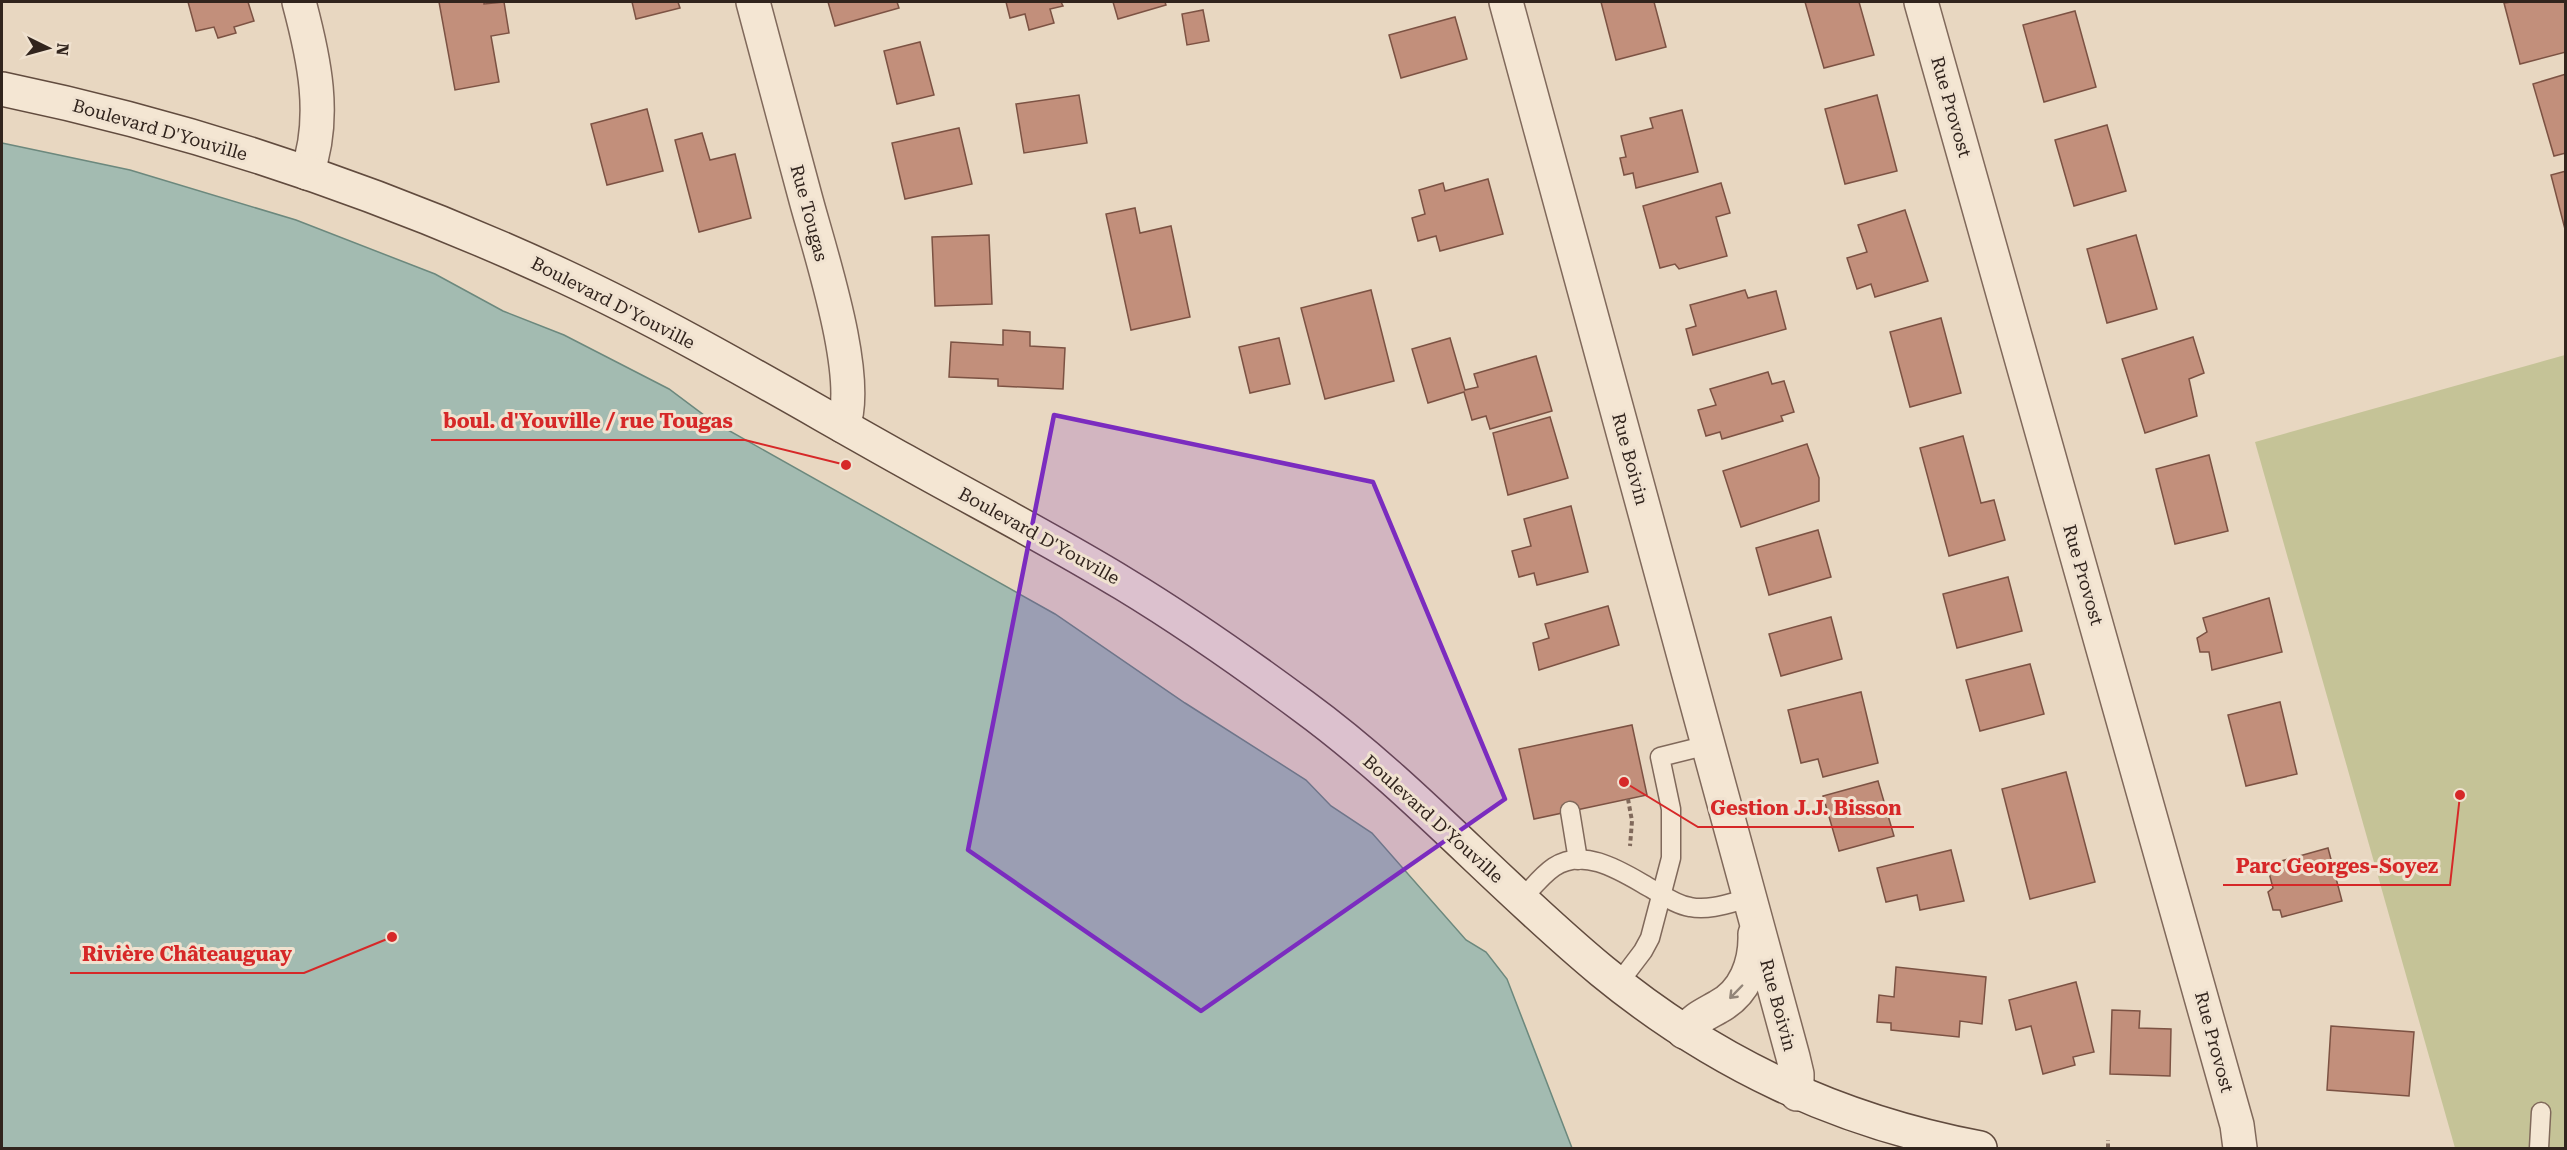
<svg xmlns="http://www.w3.org/2000/svg" width="2567" height="1150" font-family="'Roboto Serif',serif">
<style>
.green{fill:#c5c397}
.water{fill:#a3bbb1;stroke:#6c887d;stroke-width:1.5}
.building{fill:#c28f7b;stroke:#7c5243;stroke-width:1.5}
.lines{fill:none;stroke-linecap:round;stroke-linejoin:round}
.lane-casing{stroke:#80695b;stroke-width:21}
.street-casing{stroke:#80695b;stroke-width:36}
.secondary-casing{stroke:#614b3e;stroke-width:36}
.path{stroke:#80695b;stroke-width:4;stroke-dasharray:4.5 3;stroke-linecap:butt}
.lane{stroke:#f4e6d3;stroke-width:18}
.street{stroke:#f4e6d3;stroke-width:33}
.secondary{stroke:#f4e6d3;stroke-width:33}
.oneway{stroke:#928578}
.marked{fill:#7b2cbf;fill-opacity:0.2;stroke:#7b2cbf;stroke-width:4.5;stroke-linejoin:round}
.labels{text-anchor:middle;stroke-width:6;stroke-linejoin:round;paint-order:stroke}
.street-label{font-size:18px;fill:#31241d;stroke:#f0e2d0}
.leader{fill:none;stroke:#d62828;stroke-width:2}
.callout-dot{fill:#d62828;stroke:#f0e2d0;stroke-width:2}
.callout-label{font-size:20px;text-anchor:middle;font-weight:bold;fill:#d62828;stroke:#f0e2d0;stroke-width:6;stroke-linejoin:round;paint-order:stroke}
</style>
<rect width="100%" height="100%" fill="#e8d7c1"/>
<!-- green -->
<polygon class="green" points="2565,355 2565,1148 2455,1148 2255,442"/>
<!-- water -->
<polygon class="water" points="2,143 130,170 296,220 435,274 503,311 564,335 669,389 712,421 1055,614 1185,703 1306,780 1331,806 1372,833 1466,940 1486,952 1507,979 1572,1148 2,1148"/>
<!-- building -->
<g class="building">
<polygon points="188,2 248,2 254,21 234,27 236,33 218,38 214,27 196,31"/>
<polygon points="439,2 484,2 484,4 504,2 509,33 491,36 499,82 455,90"/>
<polygon points="632,2 678,2 680,8 636,19"/>
<polygon points="828,2 897,2 899,8 835,26"/>
<polygon points="1006,2 1061,2 1063,6 1050,9 1054,23 1029,30 1025,14 1010,18"/>
<polygon points="1113,2 1165,2 1166,5 1118,19"/>
<polygon points="1601,2 1654,2 1666,47 1616,60"/>
<polygon points="1805,2 1859,2 1874,55 1824,68"/>
<polygon points="2511,2 2566,2 2566,52 2520,64 2504,3"/>
<polygon points="1203,10 1209,41 1187,45 1182,14"/>
<polygon points="2075,11 2096,87 2044,102 2023,25"/>
<polygon points="1455,17 1467,59 1401,78 1389,35"/>
<polygon points="920,42 934,95 897,104 884,51"/>
<polygon points="2566,74 2566,153 2554,156 2533,84"/>
<polygon points="1079,95 1087,143 1024,153 1016,104"/>
<polygon points="1877,95 1897,171 1845,184 1825,109"/>
<polygon points="647,109 663,171 607,185 591,124"/>
<polygon points="1682,110 1698,172 1636,188 1633,173 1624,175 1620,158 1626,157 1621,136 1653,128 1650,118"/>
<polygon points="2107,125 2126,191 2074,206 2055,140"/>
<polygon points="959,128 972,184 905,199 892,143"/>
<polygon points="702,133 710,160 735,154 751,218 699,232 675,140"/>
<polygon points="2566,171 2566,233 2551,175"/>
<polygon points="1488,179 1503,234 1440,251 1436,236 1418,241 1412,218 1425,214 1419,190 1443,183 1445,191"/>
<polygon points="1721,183 1730,213 1716,217 1727,256 1679,269 1675,264 1660,268 1643,206"/>
<polygon points="1135,208 1140,233 1171,226 1190,317 1131,330 1106,214"/>
<polygon points="1905,210 1928,281 1875,297 1871,284 1857,289 1847,258 1867,252 1858,225"/>
<polygon points="989,235 992,304 935,306 932,237"/>
<polygon points="2136,235 2157,309 2107,323 2087,249"/>
<polygon points="1371,290 1394,381 1325,399 1301,308"/>
<polygon points="1745,290 1748,298 1776,291 1786,329 1693,355 1686,329 1696,326 1690,305"/>
<polygon points="1941,318 1961,393 1910,407 1890,332"/>
<polygon points="1003,330 1030,332 1030,346 1065,348 1063,389 998,386 998,379 949,377 951,342 1003,345"/>
<polygon points="2193,337 2204,373 2189,379 2197,416 2145,433 2122,359"/>
<polygon points="1279,338 1290,384 1250,393 1239,347"/>
<polygon points="1450,338 1465,390 1478,387 1474,374 1536,356 1552,411 1490,429 1486,416 1472,420 1464,392 1428,403 1412,349"/>
<polygon points="1768,372 1772,384 1784,381 1794,412 1781,416 1783,421 1722,439 1720,432 1706,436 1698,410 1716,405 1710,389"/>
<polygon points="1550,417 1568,478 1508,495 1493,433"/>
<polygon points="1963,436 1981,503 1994,500 2005,540 1949,556 1920,448"/>
<polygon points="1807,444 1819,478 1819,501 1741,527 1723,471"/>
<polygon points="2209,455 2228,531 2175,544 2156,469"/>
<polygon points="1571,506 1588,572 1537,585 1534,573 1519,577 1512,551 1531,546 1524,519"/>
<polygon points="1818,530 1831,577 1769,595 1756,548"/>
<polygon points="2008,577 2022,631 1957,648 1943,594"/>
<polygon points="2269,598 2282,652 2212,670 2209,652 2200,652 2197,638 2207,632 2203,618"/>
<polygon points="1608,606 1619,645 1539,670 1533,643 1549,638 1545,624"/>
<polygon points="1831,617 1842,659 1781,676 1769,634"/>
<polygon points="2030,664 2044,714 1980,731 1966,680"/>
<polygon points="1861,692 1878,763 1823,777 1818,759 1801,763 1788,710"/>
<polygon points="2280,702 2297,774 2246,786 2228,715"/>
<polygon points="1632,725 1647,795 1534,819 1519,749"/>
<polygon points="2066,772 2095,882 2030,899 2002,789"/>
<polygon points="1878,781 1894,836 1839,851 1823,796"/>
<polygon points="2328,848 2342,901 2282,917 2280,910 2273,910 2268,892 2273,888 2267,865"/>
<polygon points="1951,850 1964,901 1920,910 1917,895 1886,902 1877,868"/>
<polygon points="1896,967 1986,977 1982,1024 1960,1021 1959,1037 1891,1030 1891,1023 1877,1022 1879,995 1894,997"/>
<polygon points="2076,982 2094,1052 2073,1057 2075,1065 2043,1074 2031,1026 2016,1030 2009,1000"/>
<polygon points="2112,1010 2140,1011 2139,1028 2171,1029 2170,1076 2110,1074"/>
<polygon points="2331,1026 2414,1032 2409,1096 2327,1090"/>
</g>
<g class="lines">
<defs>
<g id="lane">
<polyline points="1570,811 1578,860"/>
<path d="M1522,899C1532,888 1542,875 1554,867C1586,846 1625,874 1652,889C1664,896 1677,905 1690,907C1709,911 1730,903 1749,898"/>
<polyline points="1618,984 1643,951 1650,938 1671,858 1671,809 1660,757 1708,745"/>
<polyline points="2539,1148 2541,1112"/>
</g>
<g id="street">
<path d="M299,2C314,58 327,117 307,173"/>
<path d="M753,2C771,67 788,134 806,200C820,252 862,378 843,426"/>
<polyline points="1506,2 1793,1057 1797,1074 1797,1094"/>
<polyline points="1921,2 2237,1125 2240,1148"/>
<path d="M1684,1032C1694,1019 1704,1015 1718,1007C1745,993 1756,963 1755,934"/>
</g>
<path id="secondary" d="M2,89C195,129 384,193 563,276C681,331 792,398 905,461C978,502 1052,540 1124,584C1185,621 1245,663 1303,706C1411,785 1499,886 1602,971C1714,1063 1837,1121 1980,1148"/>
</defs>
<!-- lane casing -->
<use href="#lane" class="lane-casing"/>
<!-- street casing -->
<use href="#street" class="street-casing"/>
<!-- secondary casing -->
<use href="#secondary" class="secondary-casing"/>
<!-- path -->
<g class="path">
<polyline points="1628,799 1632,821 1630,846"/>
<polyline points="2108,1148 2108,1140"/>
</g>
<!-- lane -->
<use href="#lane" class="lane"/>
<!-- street -->
<use href="#street" class="street"/>
<!-- secondary -->
<use href="#secondary" class="secondary"/>
</g>
<!-- one-way arrows -->
<defs><path id="oneway-shaft" d="M-6 0H5M1.5-3L5.5 0L1.5 3" fill="none" stroke-width="1.6" stroke-linecap="round" stroke-linejoin="round" transform="scale(1.5)"/></defs>
<use class="oneway" href="#oneway-shaft" transform="translate(1736 992) rotate(134)"/>
<!-- marked area -->
<path class="marked" d="M1054,415L1373,482L1505,799L1201,1011L968,850Z"/>
<g class="labels">
<!-- street labels -->
<g class="street-label">
<text transform="translate(1951 107) rotate(74)" y="6">Rue Provost</text>
<text transform="translate(160 130) rotate(16)" y="6">Boulevard D'Youville</text>
<text transform="translate(809 213) rotate(75)" y="6">Rue Tougas</text>
<text transform="translate(613 303) rotate(27)" y="6">Boulevard D'Youville</text>
<text transform="translate(1630 459) rotate(75)" y="6">Rue Boivin</text>
<text transform="translate(1039 536) rotate(29)" y="6">Boulevard D'Youville</text>
<text transform="translate(2083 575) rotate(74)" y="6">Rue Provost</text>
<text transform="translate(1433 819) rotate(42)" y="6">Boulevard D'Youville</text>
<text transform="translate(1778 1005) rotate(75)" y="6">Rue Boivin</text>
<text transform="translate(2214 1042) rotate(75)" y="6">Rue Provost</text>
</g>
</g>
<!-- callouts -->
<path class="leader" d="M846 465L745 440H431M1624 782L1698 827H1914M2460 795L2450 885H2223M392 937L304 973H70"/>
<g class="callout-dot">
<circle cx="846" cy="465" r="6"/>
<circle cx="1624" cy="782" r="6"/>
<circle cx="2460" cy="795" r="6"/>
<circle cx="392" cy="937" r="6"/>
</g>
<g class="callout-label">
<text x="588" y="428">boul. d'Youville / rue Tougas</text>
<text x="1806" y="815">Gestion J.J. Bisson</text>
<text x="2337" y="873">Parc Georges-Soyez</text>
<text x="187" y="961">Rivière Châteauguay</text>
</g>
<!-- border -->
<rect width="2567" height="1150" fill="none" stroke="#31241d" stroke-width="6"/>
<!-- north arrow -->
<g transform="translate(48 48) rotate(95)" stroke="#f0e2d0" stroke-width="4.5" paint-order="stroke">
<path d="M0-4.5L10 22L0 15L-10 22Z" fill="#31241d"/>
<text y="-9" font-size="16" font-weight="bold" text-anchor="middle" fill="#31241d">N</text>
</g>
</svg>
